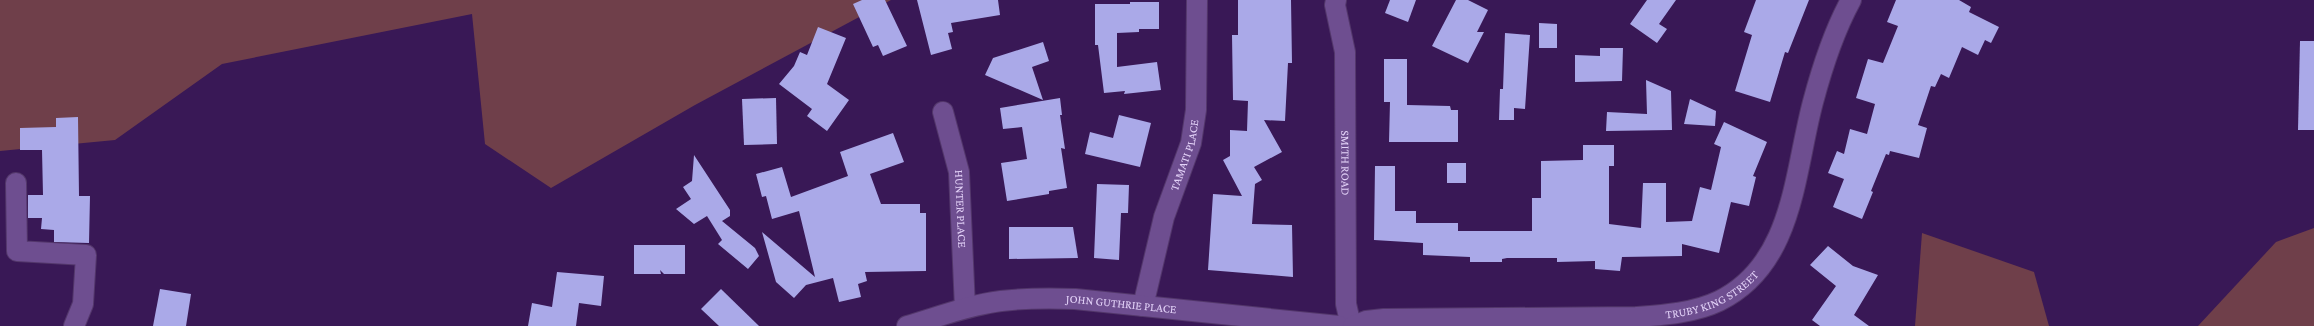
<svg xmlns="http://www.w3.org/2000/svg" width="2314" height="326" font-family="'Crimson Pro',serif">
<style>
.green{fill:#6f3f4a}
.building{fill:#aaa9e8}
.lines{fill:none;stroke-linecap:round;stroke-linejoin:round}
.minor-casing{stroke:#53376b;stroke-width:22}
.minor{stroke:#6e4e90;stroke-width:20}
.labels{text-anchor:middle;stroke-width:4;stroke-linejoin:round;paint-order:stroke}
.street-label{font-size:12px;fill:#e3d2f8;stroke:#2f0c4a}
</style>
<rect width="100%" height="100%" fill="#391856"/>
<!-- green -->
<g class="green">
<polygon points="0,0 891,0 695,105 551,188 485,144 472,14 222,64 115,140 0,151"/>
<polygon points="2314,228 2314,326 2198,326 2276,242"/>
<polygon points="1922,233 2034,272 2049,326 1915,326"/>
</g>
<!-- building -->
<g class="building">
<polygon points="862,0 885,0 907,46 883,56 878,45 873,47 853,4"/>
<polygon points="917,0 998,0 1000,15 951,23 953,32 948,33 952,49 931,55"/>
<polygon points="1238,0 1291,0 1292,63 1288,63 1285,121 1264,120 1282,152 1254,167 1262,180 1255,184 1252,224 1292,225 1293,277 1208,270 1213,194 1242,196 1223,160 1230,156 1230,130 1247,131 1248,101 1233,100 1232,35 1238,35"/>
<polygon points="1390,0 1416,0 1408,22 1385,13"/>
<polygon points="1456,0 1468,0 1488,10 1477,32 1484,32 1468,63 1432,46"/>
<polygon points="1647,0 1676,0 1659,24 1667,29 1657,43 1630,24"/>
<polygon points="1756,0 1809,0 1788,53 1785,52 1770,102 1735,91 1752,35 1744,32"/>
<polygon points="1896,0 1959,0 1971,7 1969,12 1999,27 1991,43 1985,40 1978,55 1962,47 1949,78 1941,74 1935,87 1931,86 1918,125 1927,128 1919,158 1890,151 1889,155 1886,154 1871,191 1873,192 1862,219 1833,207 1844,179 1828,173 1837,151 1844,154 1850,129 1867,134 1875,104 1856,98 1868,59 1883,63 1898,26 1887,22"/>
<polygon points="1130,2 1159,2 1159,29 1139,29 1139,32 1117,33 1117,67 1157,62 1161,90 1124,94 1125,91 1104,93 1098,45 1095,45 1095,4 1130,4"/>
<polygon points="1539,23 1557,24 1557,48 1539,48"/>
<polygon points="818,27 846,38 827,84 849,100 827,131 807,116 812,109 779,84 794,66 800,52 807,55"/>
<polygon points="1505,33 1530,35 1525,109 1514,108 1514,120 1499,120 1500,89 1503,89"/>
<polygon points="2300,41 2314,41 2314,130 2298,130"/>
<polygon points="1043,42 1049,61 1032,67 1043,100 985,75 993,58"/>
<polygon points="1600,48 1623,48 1622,81 1575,82 1575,55 1600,56"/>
<polygon points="1384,59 1407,59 1407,105 1450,106 1451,110 1458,110 1458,142 1389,142 1390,102 1384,102"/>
<polygon points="1646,80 1671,91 1672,130 1606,131 1607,112 1647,114"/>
<polygon points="776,98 777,144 744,145 742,99"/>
<polygon points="1060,98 1062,115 1060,115 1065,149 1061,148 1067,188 1049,191 1049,194 1007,201 1001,163 1027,159 1022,127 1003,129 1000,108"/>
<polygon points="1690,99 1716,111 1715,126 1684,124"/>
<polygon points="1119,115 1151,123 1140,167 1085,154 1090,132 1113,138"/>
<polygon points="78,117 79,196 90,196 89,243 54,242 54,230 41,229 42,218 28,218 28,195 43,195 42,150 20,150 20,128 56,127 56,118"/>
<polygon points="1724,122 1767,142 1753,176 1756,177 1749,206 1731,202 1719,253 1682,244 1682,256 1622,257 1620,271 1595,269 1595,261 1557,262 1557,258 1507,258 1502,259 1502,262 1470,262 1470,257 1423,255 1423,243 1374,240 1375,166 1395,166 1395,211 1416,211 1416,223 1458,223 1458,231 1532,231 1532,198 1541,198 1541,161 1583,160 1583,145 1614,145 1614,166 1609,166 1609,224 1641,228 1643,183 1666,183 1666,222 1692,221 1700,187 1711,190 1721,147 1714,144"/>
<polygon points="893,133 904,162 870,174 881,204 920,204 920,213 926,213 926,271 865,272 867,281 858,284 861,297 839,302 833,278 806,285 794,298 776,282 762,232 815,277 799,211 772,219 766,196 762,197 756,174 782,167 791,197 848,176 840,152"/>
<polygon points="694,155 730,210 730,216 722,221 755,248 759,256 748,269 718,244 722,240 707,216 694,224 676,209 691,199 683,187 692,181"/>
<rect x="1447" y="163" width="19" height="20"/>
<polygon points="1097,184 1129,185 1128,213 1121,213 1119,260 1094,258"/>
<polygon points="1009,227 1073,227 1078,258 1009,259"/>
<polygon points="634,245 685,245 685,274 664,274 660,270 661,274 634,274"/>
<polygon points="1828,246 1853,266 1878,275 1854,315 1869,326 1820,326 1812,320 1836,286 1810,265"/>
<polygon points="557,272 604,276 601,306 579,303 576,326 528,326 532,303 552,307"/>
<polygon points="160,289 191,294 186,326 153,326"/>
<polygon points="721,289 759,326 719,326 701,309"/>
</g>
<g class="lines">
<defs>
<g id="minor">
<path id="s1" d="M1336,0L1335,5L1345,52L1346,304L1351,326"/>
<path id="s2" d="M943,112L959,172L965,308"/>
<polyline points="16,183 17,251 86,255 83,304 74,326"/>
<path id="s3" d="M1143,306L1164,217L1191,143L1196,110L1197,0"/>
<path id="s4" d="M907,326C938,317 969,305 1001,301C1026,298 1050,298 1075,299L1339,326"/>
<path id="s5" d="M1353,326L1366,321L1384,319L1636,317C1664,315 1694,313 1719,301C1794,264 1794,173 1813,102C1822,68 1834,31 1851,0"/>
</g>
</defs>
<!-- minor casing -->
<use href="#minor" class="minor-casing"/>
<!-- minor -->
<use href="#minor" class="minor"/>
</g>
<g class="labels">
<!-- street labels -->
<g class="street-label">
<text dy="4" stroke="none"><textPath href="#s3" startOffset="157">TAMATI PLACE</textPath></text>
<text dy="4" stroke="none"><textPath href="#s1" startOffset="164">SMITH ROAD</textPath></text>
<text dy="4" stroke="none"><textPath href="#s2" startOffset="99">HUNTER PLACE</textPath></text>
<text dy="4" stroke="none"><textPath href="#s5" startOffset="365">TRUBY KING STREET</textPath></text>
<text dy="4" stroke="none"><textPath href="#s4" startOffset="218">JOHN GUTHRIE PLACE</textPath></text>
</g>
</g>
</svg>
